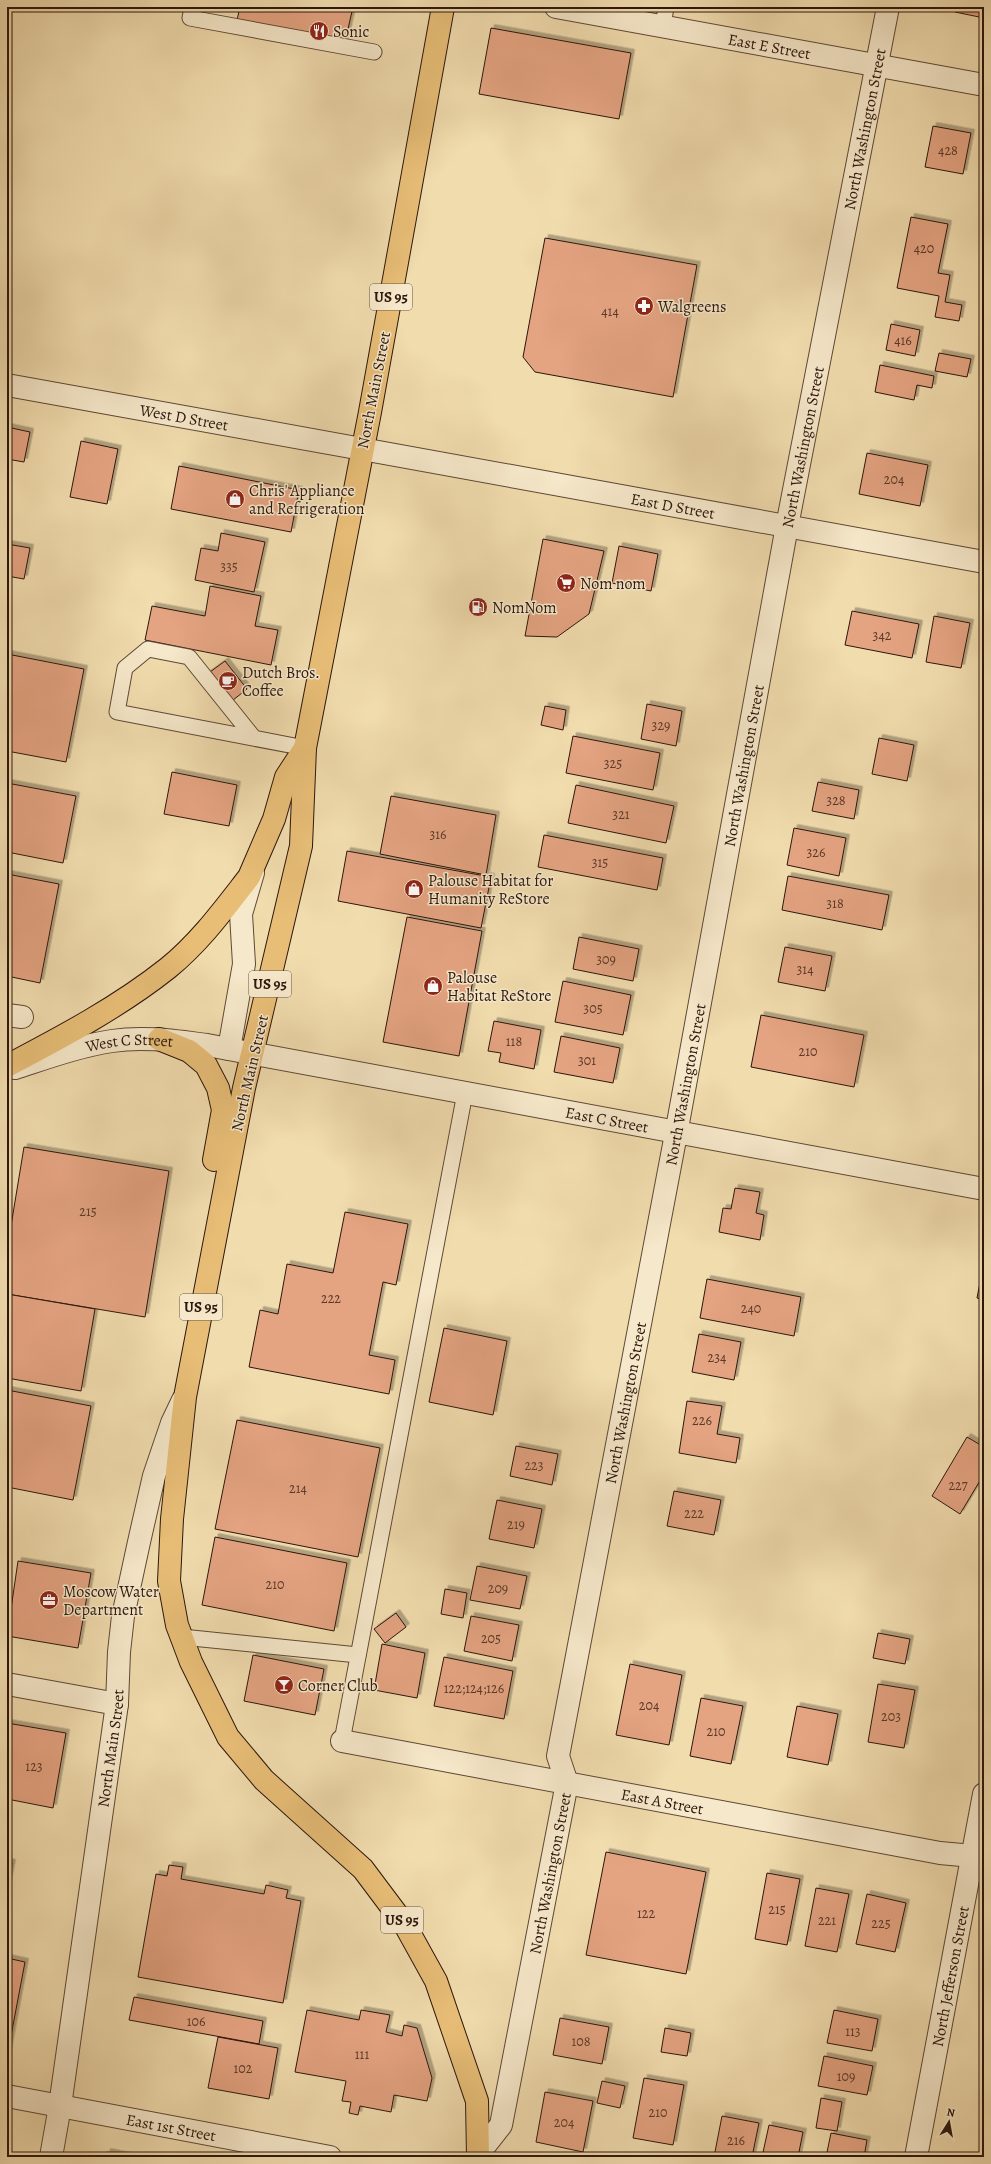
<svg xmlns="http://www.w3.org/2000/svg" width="991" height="2164" font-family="Alegreya,serif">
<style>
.building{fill:#e4a381;stroke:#2c160d;filter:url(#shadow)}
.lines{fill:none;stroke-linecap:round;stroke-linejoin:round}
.service-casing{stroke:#5d4835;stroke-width:17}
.minor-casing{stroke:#5d4835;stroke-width:24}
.tertiary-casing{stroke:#5d4835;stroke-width:24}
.trunk-casing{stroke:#2c160d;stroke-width:24}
.service{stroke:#f6e8ca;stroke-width:15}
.minor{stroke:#f6e8ca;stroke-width:22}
.tertiary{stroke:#f6e8ca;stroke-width:22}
.trunk{stroke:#e8be77;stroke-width:22}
.labels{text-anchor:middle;stroke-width:3;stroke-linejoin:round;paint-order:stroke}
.number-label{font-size:14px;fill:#5a392a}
.shield{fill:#f6e8ca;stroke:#695546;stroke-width:1}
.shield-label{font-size:15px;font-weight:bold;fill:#2c160d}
.poi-label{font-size:16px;fill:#2c160d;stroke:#f6e8ca;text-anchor:start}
.street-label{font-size:16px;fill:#2c160d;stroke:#f6e8ca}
</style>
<defs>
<filter id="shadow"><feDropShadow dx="3.5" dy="-3.5" stdDeviation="0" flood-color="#0004"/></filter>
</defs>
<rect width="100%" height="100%" fill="#f1dcae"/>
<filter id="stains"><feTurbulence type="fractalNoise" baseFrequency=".005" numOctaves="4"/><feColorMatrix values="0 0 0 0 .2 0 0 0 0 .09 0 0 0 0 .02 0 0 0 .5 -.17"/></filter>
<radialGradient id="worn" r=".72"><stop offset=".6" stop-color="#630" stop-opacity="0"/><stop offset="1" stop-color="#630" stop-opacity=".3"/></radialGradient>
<!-- building -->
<g class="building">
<polygon points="240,7 353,7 345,42 237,20"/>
<polygon points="956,7 984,7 984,18 955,12"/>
<polygon points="491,28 631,53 619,119 479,94"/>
<polygon points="933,126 971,133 963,174 925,167"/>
<polygon points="911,217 948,224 938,273 950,275 945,302 962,305 959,321 935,317 939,296 897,288"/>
<polygon points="545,238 697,265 673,397 535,372 523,357"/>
<polygon points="891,324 920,330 915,356 886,350"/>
<polygon points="939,353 971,359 967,377 935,371"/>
<polygon points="880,365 934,376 932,388 917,385 914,400 875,392"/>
<polygon points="7,427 30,432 24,462 7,459"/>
<polygon points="81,441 118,449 107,504 70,497"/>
<polygon points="867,453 928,465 920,506 859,494"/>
<polygon points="179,466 299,490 291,532 171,509"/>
<polygon points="221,533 265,542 254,592 195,580 201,548 218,551"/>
<polygon points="543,539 604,551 589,614 557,637 525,636"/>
<polygon points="7,544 30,548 24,579 7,576"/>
<polygon points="619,546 658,554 651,591 612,583"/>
<polygon points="210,586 261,596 255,626 278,630 271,665 145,640 152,606 205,616"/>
<polygon points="852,611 919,624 912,658 845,645"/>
<polygon points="934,616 970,623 961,668 926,662"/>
<polygon points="7,654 84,669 66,762 7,751"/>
<polygon points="225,661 247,689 228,704 206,675"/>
<polygon points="647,704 682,711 676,746 641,739"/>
<polygon points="545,706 566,710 563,730 541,725"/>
<polygon points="573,736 660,753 653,790 566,773"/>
<polygon points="879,738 914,745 907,781 872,774"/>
<polygon points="172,772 237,785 229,826 164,814"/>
<polygon points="818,782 859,790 854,819 812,811"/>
<polygon points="7,783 76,796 63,863 7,852"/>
<polygon points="576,785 674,806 666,843 568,823"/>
<polygon points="391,796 496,815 486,875 380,854"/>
<polygon points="794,828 846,838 839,876 787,865"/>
<polygon points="544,835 663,858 657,890 538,867"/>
<polygon points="347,851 491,877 481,928 338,901"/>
<polygon points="7,874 59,884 40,983 7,976"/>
<polygon points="788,876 889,895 882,930 782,910"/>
<polygon points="407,917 482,931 459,1056 383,1042"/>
<polygon points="579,937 639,949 633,981 573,969"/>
<polygon points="785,947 832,956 825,991 778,982"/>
<polygon points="563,981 631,995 623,1035 555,1022"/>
<polygon points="761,1015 864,1035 854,1087 751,1067"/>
<polygon points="494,1021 541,1030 534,1069 499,1062 501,1053 488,1051"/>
<polygon points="561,1036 620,1048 613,1083 554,1072"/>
<polygon points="24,1147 169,1171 145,1317 7,1294 7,1250"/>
<polygon points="735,1188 760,1192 756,1213 764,1215 760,1240 719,1232 723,1208 731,1209"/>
<polygon points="345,1212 408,1224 396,1285 383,1282 369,1355 395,1360 389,1394 249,1367 260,1310 278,1314 287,1264 333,1273"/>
<polygon points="984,1262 984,1300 977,1298"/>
<polygon points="707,1279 801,1297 794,1336 700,1318"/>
<polygon points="7,1294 95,1309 81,1391 7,1378"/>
<polygon points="444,1328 507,1341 493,1415 429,1402"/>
<polygon points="699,1334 741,1342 734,1380 692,1372"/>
<polygon points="7,1390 91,1406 73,1500 7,1487"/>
<polygon points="687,1401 722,1406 717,1434 740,1438 736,1463 679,1453"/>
<polygon points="237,1420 380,1448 358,1557 215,1529"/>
<polygon points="967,1437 984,1447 984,1474 960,1514 932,1496"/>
<polygon points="516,1446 558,1454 552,1485 510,1476"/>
<polygon points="674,1491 721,1500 714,1535 667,1526"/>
<polygon points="497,1500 542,1509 534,1548 489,1539"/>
<polygon points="215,1537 347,1563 334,1631 202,1605"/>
<polygon points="18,1561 91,1573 78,1648 7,1636"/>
<polygon points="477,1566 527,1576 520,1609 470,1600"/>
<polygon points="445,1589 467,1593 463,1618 441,1614"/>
<polygon points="396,1613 406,1627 385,1643 374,1629"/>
<polygon points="471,1616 519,1625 512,1661 464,1651"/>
<polygon points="878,1633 910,1639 905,1664 873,1658"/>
<polygon points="382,1644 425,1653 417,1698 374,1690"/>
<polygon points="253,1655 324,1669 315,1715 244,1701"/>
<polygon points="444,1657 513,1671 504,1719 434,1706"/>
<polygon points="630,1664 682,1675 669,1745 616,1735"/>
<polygon points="878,1684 915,1690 904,1748 868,1742"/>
<polygon points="701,1698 743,1706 731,1764 690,1756"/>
<polygon points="797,1706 838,1714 828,1765 787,1757"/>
<polygon points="7,1723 66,1733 53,1808 7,1799"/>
<polygon points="606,1852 706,1872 686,1974 586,1955"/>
<polygon points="7,1862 12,1863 7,1886"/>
<polygon points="169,1865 183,1867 181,1879 264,1894 266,1885 288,1890 286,1898 301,1901 283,2003 138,1977 156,1874 167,1876"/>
<polygon points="767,1873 800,1879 787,1945 755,1939"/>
<polygon points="816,1888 849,1894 837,1952 805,1946"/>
<polygon points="867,1894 906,1903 895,1952 856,1944"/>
<polygon points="7,1958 25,1962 7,2057"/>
<polygon points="134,1997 263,2021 259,2044 129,2020"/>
<polygon points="307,2010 359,2020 361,2010 390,2015 386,2032 402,2036 404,2025 417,2028 432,2078 427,2101 394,2095 391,2112 360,2106 358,2115 349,2113 351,2102 342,2101 346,2081 295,2072"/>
<polygon points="834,2010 878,2019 872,2051 827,2043"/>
<polygon points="560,2018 609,2027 602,2064 553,2055"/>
<polygon points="665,2028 691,2033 687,2056 661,2052"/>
<polygon points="218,2037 278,2048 269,2099 208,2088"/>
<polygon points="824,2056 873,2066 867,2095 818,2086"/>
<polygon points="644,2078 684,2085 673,2145 633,2138"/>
<polygon points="602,2081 625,2086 620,2108 597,2103"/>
<polygon points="545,2092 593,2101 583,2152 536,2142"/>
<polygon points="821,2098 842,2102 837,2131 816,2128"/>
<polygon points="722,2116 759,2123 752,2157 714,2157"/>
<polygon points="769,2125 803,2132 798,2157 762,2157"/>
<polygon points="831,2133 867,2140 864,2157 826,2157"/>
<polygon points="107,2152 131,2157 106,2157"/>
</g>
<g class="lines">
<defs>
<g id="service">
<polyline points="192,7 190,18 374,52"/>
<polyline points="663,26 666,7"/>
<polyline points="254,738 189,657 148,649 125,668 117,712 305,748"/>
<polyline points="182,1637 358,1655"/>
<polyline points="342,1741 465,1093"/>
</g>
<g id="minor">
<path id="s1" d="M556,7L984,85"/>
<path id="s2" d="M7,385L362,449"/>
<polyline points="7,1015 22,1017"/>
<polyline points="229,1049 244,964 241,914 253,873"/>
<path id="s3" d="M15,1068C46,1058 79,1046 112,1041C144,1036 175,1041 207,1045L984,1189"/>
<path id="s4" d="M342,1741L940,1853L984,1857"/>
<path id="s5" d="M7,2096L330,2157"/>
<path id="s6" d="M479,2153L501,2125L567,1783L558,1756L676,1134L787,526L888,7"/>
<path id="s7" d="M51,2157L60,2106L117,1704L119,1652L123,1616L139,1542L154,1476L172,1423L183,1400"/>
<path id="s8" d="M916,2157L984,1794"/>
</g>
<g id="tertiary">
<path id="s9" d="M362,449L984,562"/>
<polyline points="7,1684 117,1704"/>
</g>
<g id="trunk">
<polyline points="443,7 370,412 305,748 301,846 244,1088 185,1397 172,1519 169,1581 177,1625 191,1662 228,1737 264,1780 363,1869 405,1925 436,1981 477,2101 478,2157"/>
<polyline points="159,1039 189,1051 206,1065 218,1088 223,1110 214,1160"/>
<path d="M7,1066C62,1037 119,1007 168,968C200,942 224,909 249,877L274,819L286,777L305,748"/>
</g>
</defs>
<!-- service casing -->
<use href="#service" class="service-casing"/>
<!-- minor casing -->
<use href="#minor" class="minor-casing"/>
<!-- tertiary casing -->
<use href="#tertiary" class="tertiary-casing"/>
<!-- trunk casing -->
<use href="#trunk" class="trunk-casing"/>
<!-- service -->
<use href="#service" class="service"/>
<!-- minor -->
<use href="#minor" class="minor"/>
<!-- tertiary -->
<use href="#tertiary" class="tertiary"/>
<!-- trunk -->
<use href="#trunk" class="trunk"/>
</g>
<!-- icons -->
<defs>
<symbol id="restaurant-disc" viewBox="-11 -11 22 22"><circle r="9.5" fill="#8f2418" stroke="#f6e8ca"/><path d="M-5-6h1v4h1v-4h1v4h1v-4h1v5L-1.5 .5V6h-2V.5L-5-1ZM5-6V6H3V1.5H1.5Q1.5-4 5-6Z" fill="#fff"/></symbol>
<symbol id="pharmacy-disc" viewBox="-11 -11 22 22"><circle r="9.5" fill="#8f2418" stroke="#f6e8ca"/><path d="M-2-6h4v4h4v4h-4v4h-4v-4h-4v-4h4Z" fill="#fff"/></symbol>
<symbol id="shop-disc" viewBox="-11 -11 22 22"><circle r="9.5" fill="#8f2418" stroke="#f6e8ca"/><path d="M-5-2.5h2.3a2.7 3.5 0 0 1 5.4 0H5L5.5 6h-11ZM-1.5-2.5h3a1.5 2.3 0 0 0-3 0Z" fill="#fff"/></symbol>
<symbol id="supermarket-disc" viewBox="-11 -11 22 22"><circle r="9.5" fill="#8f2418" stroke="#f6e8ca"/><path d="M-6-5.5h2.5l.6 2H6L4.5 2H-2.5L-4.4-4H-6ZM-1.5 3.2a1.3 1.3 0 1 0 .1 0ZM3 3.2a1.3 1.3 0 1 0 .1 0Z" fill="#fff"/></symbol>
<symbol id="fuel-disc" viewBox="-11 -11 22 22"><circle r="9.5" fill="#8f2418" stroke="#f6e8ca"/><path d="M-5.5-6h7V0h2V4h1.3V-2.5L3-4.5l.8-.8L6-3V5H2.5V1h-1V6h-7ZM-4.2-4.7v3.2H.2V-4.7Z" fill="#fff"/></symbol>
<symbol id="cafe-disc" viewBox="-11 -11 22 22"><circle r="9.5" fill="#8f2418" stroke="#f6e8ca"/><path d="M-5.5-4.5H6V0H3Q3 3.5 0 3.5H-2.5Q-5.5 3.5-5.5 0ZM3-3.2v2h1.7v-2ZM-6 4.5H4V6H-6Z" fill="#fff"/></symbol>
<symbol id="office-disc" viewBox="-11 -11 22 22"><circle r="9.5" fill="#8f2418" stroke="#f6e8ca"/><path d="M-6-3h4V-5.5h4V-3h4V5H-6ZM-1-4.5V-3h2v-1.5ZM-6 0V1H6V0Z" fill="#fff"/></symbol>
<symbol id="bar-disc" viewBox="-11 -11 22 22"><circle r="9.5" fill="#8f2418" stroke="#f6e8ca"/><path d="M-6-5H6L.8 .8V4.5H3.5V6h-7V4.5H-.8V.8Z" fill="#fff"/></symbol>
</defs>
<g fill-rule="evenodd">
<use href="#restaurant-disc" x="308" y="20" width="22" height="22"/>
<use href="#pharmacy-disc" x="633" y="295" width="22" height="22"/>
<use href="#shop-disc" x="224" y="488" width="22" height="22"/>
<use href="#supermarket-disc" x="555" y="572" width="22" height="22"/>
<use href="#fuel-disc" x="467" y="596" width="22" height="22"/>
<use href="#cafe-disc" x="217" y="670" width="22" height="22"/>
<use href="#shop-disc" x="403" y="878" width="22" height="22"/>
<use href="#shop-disc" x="422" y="975" width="22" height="22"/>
<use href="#office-disc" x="38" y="1589" width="22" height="22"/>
<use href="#bar-disc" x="273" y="1674" width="22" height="22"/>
</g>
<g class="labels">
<!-- number labels -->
<g class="number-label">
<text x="948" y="155">428</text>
<text x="924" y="253">420</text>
<text x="610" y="316">414</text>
<text x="903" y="345">416</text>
<text x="894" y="484">204</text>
<text x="229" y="571">335</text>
<text x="882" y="640">342</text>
<text x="661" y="730">329</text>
<text x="613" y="768">325</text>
<text x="836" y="805">328</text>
<text x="621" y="819">321</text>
<text x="438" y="839">316</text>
<text x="816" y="857">326</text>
<text x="600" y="867">315</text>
<text x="835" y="908">318</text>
<text x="606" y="964">309</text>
<text x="805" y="974">314</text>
<text x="593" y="1013">305</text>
<text x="514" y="1046">118</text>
<text x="808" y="1056">210</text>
<text x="587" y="1065">301</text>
<text x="88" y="1216">215</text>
<text x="331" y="1303">222</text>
<text x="751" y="1313">240</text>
<text x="717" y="1362">234</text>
<text x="702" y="1425">226</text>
<text x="534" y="1470">223</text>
<text x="958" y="1490">227</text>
<text x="298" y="1493">214</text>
<text x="694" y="1518">222</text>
<text x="516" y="1529">219</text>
<text x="275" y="1589">210</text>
<text x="498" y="1593">209</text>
<text x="491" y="1643">205</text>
<text x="474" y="1693">122;124;126</text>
<text x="649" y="1710">204</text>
<text x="891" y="1721">203</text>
<text x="716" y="1736">210</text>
<text x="34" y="1771">123</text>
<text x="777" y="1914">215</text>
<text x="646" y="1918">122</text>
<text x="827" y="1925">221</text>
<text x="881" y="1928">225</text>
<text x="196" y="2026">106</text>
<text x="853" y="2036">113</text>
<text x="581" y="2046">108</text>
<text x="362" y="2059">111</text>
<text x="243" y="2073">102</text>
<text x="846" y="2081">109</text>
<text x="658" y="2117">210</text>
<text x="564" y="2127">204</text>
<text x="736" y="2145">216</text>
</g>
<!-- shield labels -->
<g class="shield">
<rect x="370" y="284" width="42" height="26" rx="3"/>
<rect x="249" y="971" width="42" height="26" rx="3"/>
<rect x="180" y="1294" width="42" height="26" rx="3"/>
<rect x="381" y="1907" width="42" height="26" rx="3"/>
</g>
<g class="shield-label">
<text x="391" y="302">US 95</text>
<text x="270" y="989">US 95</text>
<text x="201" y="1312">US 95</text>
<text x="402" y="1925">US 95</text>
</g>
<!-- poi labels -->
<g class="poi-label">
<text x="333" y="37">Sonic</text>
<text x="658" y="312">Walgreens</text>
<text x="249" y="496">Chris' Appliance<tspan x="249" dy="18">and Refrigeration</tspan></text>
<text x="580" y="589">Nom nom</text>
<text x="492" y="613">NomNom</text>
<text x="242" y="678">Dutch Bros.<tspan x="242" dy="18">Coffee</tspan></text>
<text x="428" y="886">Palouse Habitat for<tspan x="428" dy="18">Humanity ReStore</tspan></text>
<text x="447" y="983">Palouse<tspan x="447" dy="18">Habitat ReStore</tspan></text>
<text x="63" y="1597">Moscow Water<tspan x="63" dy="18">Department</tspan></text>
<text x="298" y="1691">Corner Club</text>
</g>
<!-- street labels -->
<g class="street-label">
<text dy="6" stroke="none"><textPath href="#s1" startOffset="217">East E Street</textPath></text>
<text dy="6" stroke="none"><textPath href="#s6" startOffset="2068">North Washington Street</textPath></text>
<text transform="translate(373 390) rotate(-79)" y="6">North Main Street</text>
<text dy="6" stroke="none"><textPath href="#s2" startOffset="180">West D Street</textPath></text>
<text dy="6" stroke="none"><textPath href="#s6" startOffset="1744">North Washington Street</textPath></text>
<text dy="6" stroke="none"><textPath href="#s9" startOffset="316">East D Street</textPath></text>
<text dy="6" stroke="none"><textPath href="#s6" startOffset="1420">North Washington Street</textPath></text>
<text dy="6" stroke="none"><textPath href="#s3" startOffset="118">West C Street</textPath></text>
<text transform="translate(249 1073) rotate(-77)" y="6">North Main Street</text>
<text dy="6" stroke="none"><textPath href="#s6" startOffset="1096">North Washington Street</textPath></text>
<text dy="6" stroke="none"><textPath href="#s3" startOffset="603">East C Street</textPath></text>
<text dy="6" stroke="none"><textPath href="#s6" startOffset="772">North Washington Street</textPath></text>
<text dy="6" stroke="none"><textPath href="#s7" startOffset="413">North Main Street</textPath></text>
<text dy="6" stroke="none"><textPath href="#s4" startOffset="326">East A Street</textPath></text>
<text dy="6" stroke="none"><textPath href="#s6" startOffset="292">North Washington Street</textPath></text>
<text dy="6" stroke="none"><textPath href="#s8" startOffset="184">North Jefferson Street</textPath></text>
<text dy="6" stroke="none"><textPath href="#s5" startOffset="167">East 1st Street</textPath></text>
</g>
</g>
<!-- margin -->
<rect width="991" height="2164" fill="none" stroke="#f1dcae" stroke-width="24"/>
<rect x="8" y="8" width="975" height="2148" fill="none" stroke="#2c160d" stroke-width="2"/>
<rect x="12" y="12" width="967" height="2140" fill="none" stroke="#2c160d"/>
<!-- north arrow -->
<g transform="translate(949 2122) rotate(11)" stroke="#f6e8ca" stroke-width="3" paint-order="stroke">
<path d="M0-3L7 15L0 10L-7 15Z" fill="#2c160d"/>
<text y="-6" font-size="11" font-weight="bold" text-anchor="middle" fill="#2c160d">N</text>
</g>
<rect width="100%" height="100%" filter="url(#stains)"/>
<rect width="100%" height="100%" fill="url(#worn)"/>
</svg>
